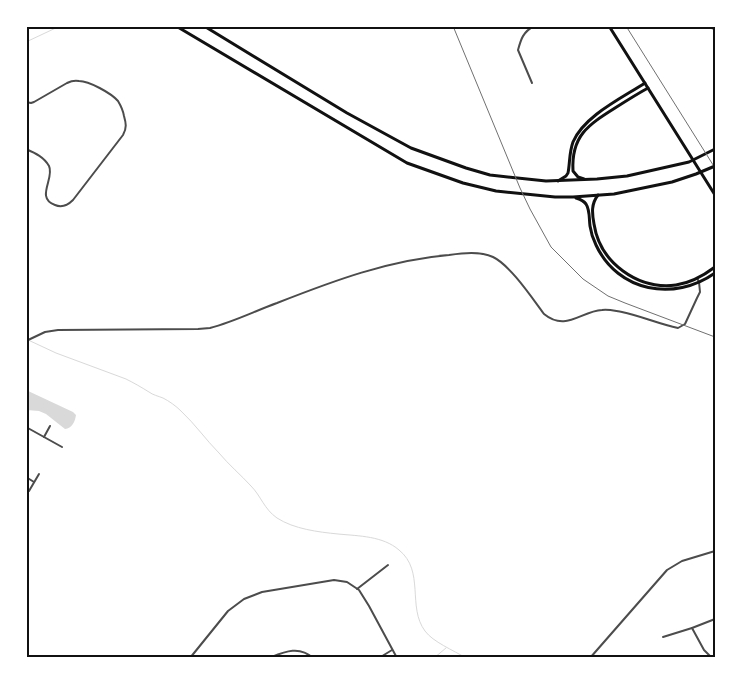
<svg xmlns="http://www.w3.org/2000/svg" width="741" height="684" font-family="Overpass,sans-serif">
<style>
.water{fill:#d9d9d9}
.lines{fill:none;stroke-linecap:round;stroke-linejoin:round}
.stream{stroke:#d9d9d9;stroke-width:1}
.minor{stroke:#4c4c4c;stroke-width:2}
.secondary{stroke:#111;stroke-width:3}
.primary{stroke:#111;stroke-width:3}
.rail{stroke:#707070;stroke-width:1}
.neatline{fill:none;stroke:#111;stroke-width:2}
</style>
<rect width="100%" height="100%" fill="#fff"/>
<!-- water -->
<path class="water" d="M26,390L73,412L76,415C75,422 72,428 65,429L46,414L39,411L26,410Z"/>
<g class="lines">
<!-- stream -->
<g class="stream">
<polyline points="26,42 60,26"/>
<path d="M26,339L56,353L126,379C134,383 141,387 149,392C153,395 158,396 163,398C169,401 176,406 181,411C195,424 206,440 219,453C229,465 241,475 251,486C261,496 264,509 277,518C294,529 318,532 338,534C359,536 383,536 399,550C425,571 407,607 425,631C433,642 453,650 466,658"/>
<polyline points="434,658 446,648"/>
</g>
<!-- minor -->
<g class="minor">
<path d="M532,83L518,50C521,39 523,32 534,26"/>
<path d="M26,102L31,103L34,102L67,83C71,81 74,80 79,81C89,81 111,93 118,101C121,106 123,110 124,116C126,123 127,128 123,135L73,200C68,205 62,208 55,205C35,198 55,178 49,166C44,157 35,153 26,149"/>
<path d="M26,341L45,332L58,330L198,329L210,328C233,322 255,311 277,303C333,281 389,260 449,255C463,253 480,251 493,257C510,265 532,298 544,314C566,332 581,311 602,310C609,309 615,311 622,312C641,316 659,324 678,328L685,324L697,298L700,292L699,282L697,278"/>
<polyline points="26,427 62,447"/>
<polyline points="44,437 50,426"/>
<polyline points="26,477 34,482"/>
<polyline points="29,491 39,474"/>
<polyline points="357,589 388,565"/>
<polyline points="692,628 704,650 712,658"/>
<polyline points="663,637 692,628 715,619"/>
<polyline points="190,658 228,611 244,599 262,592 334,580 347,582 359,590 369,606 397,658"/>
<path d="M269,658C284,652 299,645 313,658"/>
<polyline points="379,658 392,650"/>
<polyline points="590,658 667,570 682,561 715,551"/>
</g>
<!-- secondary -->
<polyline class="secondary" points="609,26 715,195"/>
<!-- primary -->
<g class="primary">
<polyline points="176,26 407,163 463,183 496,191 555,197 573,197 614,194 672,182 696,174 715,166"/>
<polyline points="204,26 347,113 411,148 466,168 490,175 546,181 597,179 627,176 689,162 715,149"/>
<path d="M584,179L578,177L573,171C571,136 588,125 615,108C626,101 637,94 648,88"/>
<path d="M558,181L566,176L568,173C570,163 569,153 573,142C584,116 622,98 645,83"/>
<path d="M598,195C591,204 592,213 594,224C600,263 638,290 676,285C690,283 703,276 715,267"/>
<path d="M576,198C579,199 583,200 586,204C590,210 589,219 590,226C591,233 593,239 596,245C618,292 674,302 715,273"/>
</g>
<!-- rail -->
<g class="rail">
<polyline points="453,26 520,188 530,209 551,247 583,279 608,296 625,303 715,337"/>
<polyline points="626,26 715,168"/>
<polyline points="705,26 715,30"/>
</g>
</g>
<!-- border -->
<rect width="741" height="684" fill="none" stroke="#ffffff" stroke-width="55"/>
<rect x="28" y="28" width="686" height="628" class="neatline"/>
</svg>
